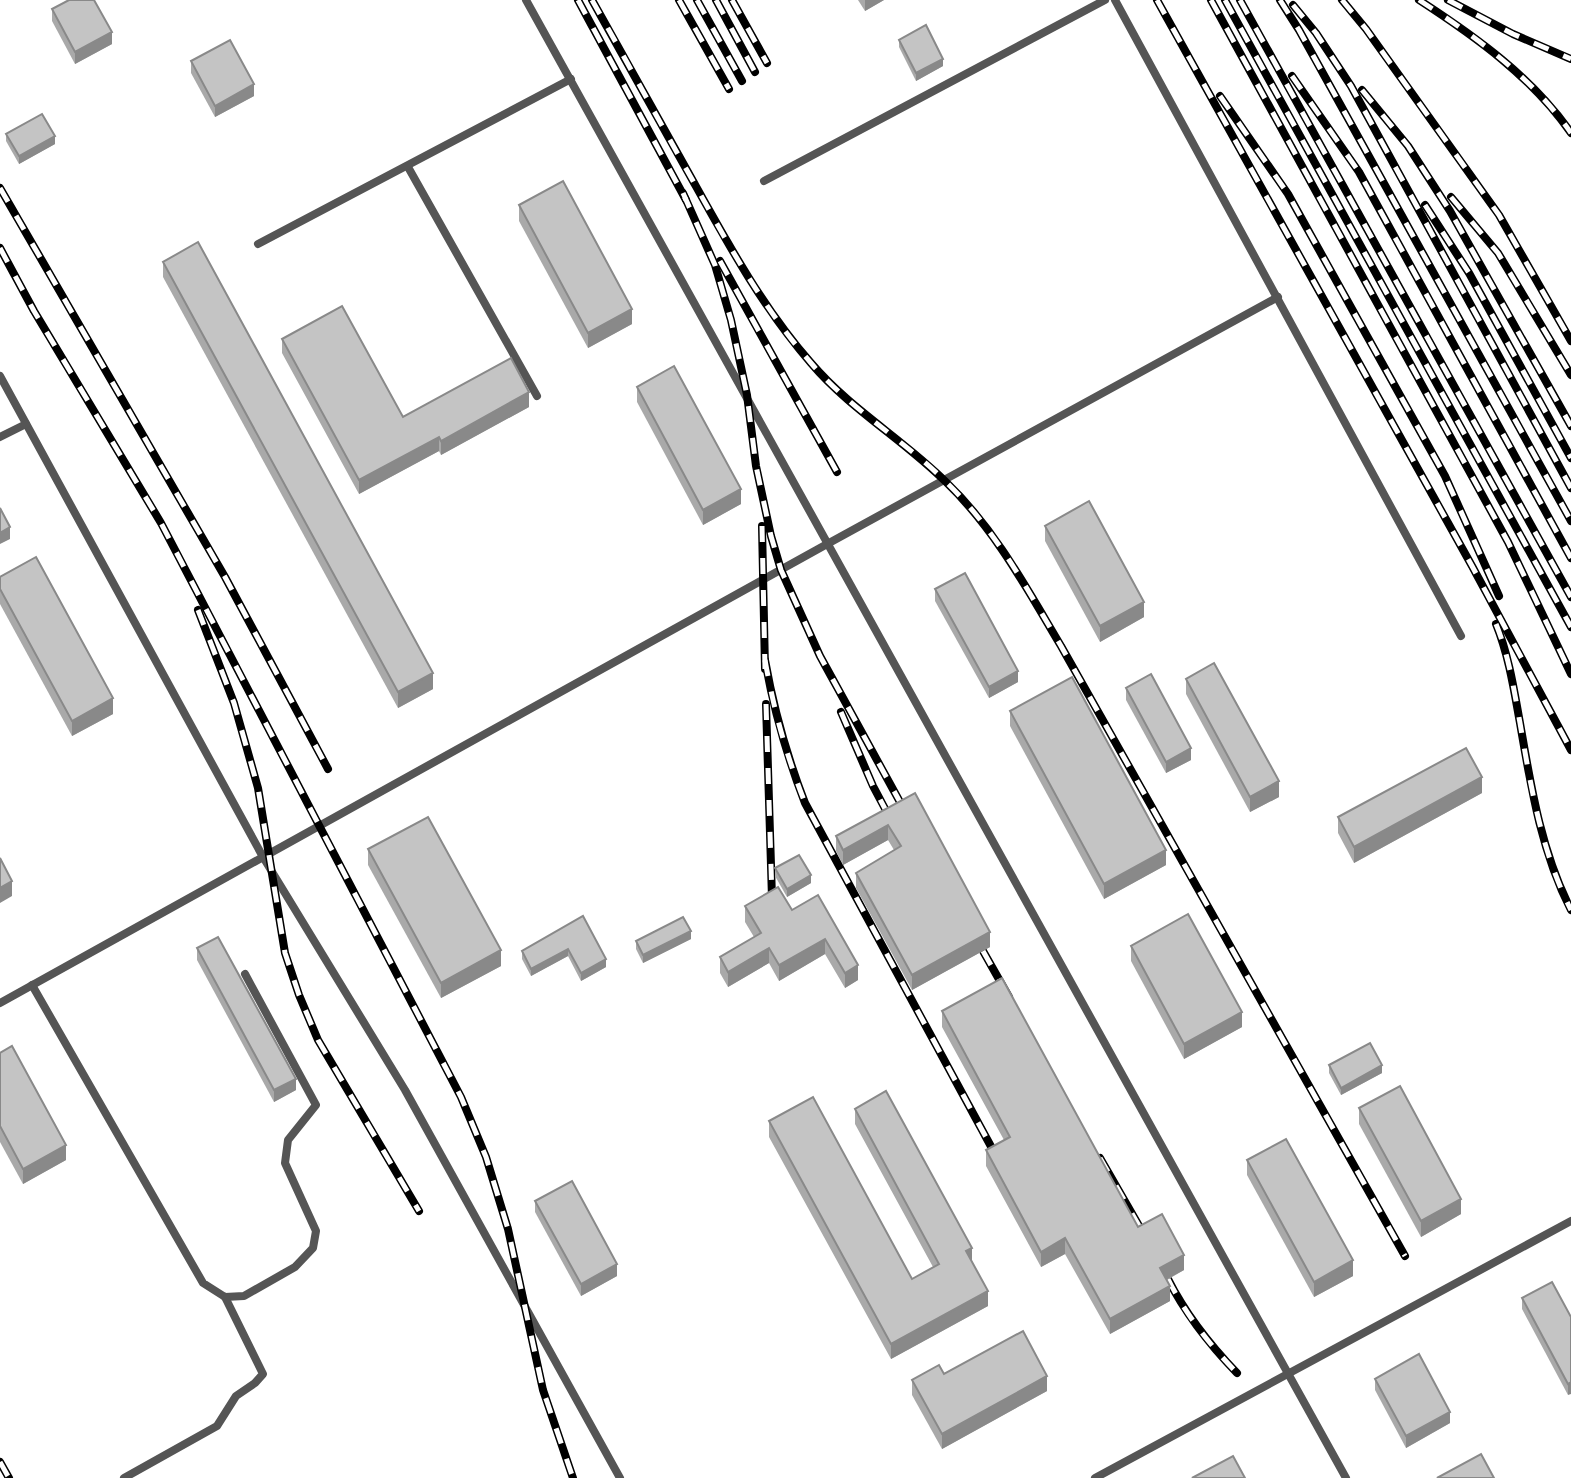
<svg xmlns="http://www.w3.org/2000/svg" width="1571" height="1478" font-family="'Nunito Sans',sans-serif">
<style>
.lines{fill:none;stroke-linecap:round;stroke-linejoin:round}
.lane{stroke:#555;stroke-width:8}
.rail-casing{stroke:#000;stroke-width:8}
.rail{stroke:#fff;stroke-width:5;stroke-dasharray:16;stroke-linecap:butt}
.wall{fill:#a9a9a9}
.shaded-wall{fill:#898989}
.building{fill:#c4c4c4;stroke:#898989;stroke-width:2}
</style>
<rect width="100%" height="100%" fill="#fff"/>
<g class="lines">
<!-- lane -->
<g class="lane">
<polyline points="526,0 1346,1478"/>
<polyline points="1115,0 1461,636"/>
<polyline points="408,167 537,396"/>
<polyline points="764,181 1105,0"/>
<polyline points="258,244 571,79"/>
<polyline points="0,376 263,857 405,1090 620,1478"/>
<polyline points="0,437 26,424"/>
<polyline points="32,985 203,1283 225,1297 244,1296 295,1267 313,1248 316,1231 285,1163 288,1140 316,1105 245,974"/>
<polyline points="0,1003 829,543 1278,297"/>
<polyline points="124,1478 217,1426 236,1396 255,1383 263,1374 225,1297"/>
<polyline points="1095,1478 1571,1221"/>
</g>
<defs>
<g id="rail">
<polyline points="578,0 686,200"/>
<path d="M592,0C626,60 659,121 693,181C728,244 763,308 811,363C850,409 904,440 946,482C995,529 1027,589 1061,646L1405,1256"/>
<polyline points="679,0 729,89"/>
<polyline points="697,0 742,81"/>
<polyline points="716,0 755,72"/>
<polyline points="732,0 767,63"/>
<polyline points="1157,0 1472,566 1571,750"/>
<polyline points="1211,0 1508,542 1571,674"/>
<polyline points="1225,0 1571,627"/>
<polyline points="1240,0 1571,597"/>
<polyline points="1280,0 1299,30 1571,521"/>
<polyline points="1342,0 1366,29 1499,215 1571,341"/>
<path d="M1419,0C1476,37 1532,77 1571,133"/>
<polyline points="1448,0 1513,34 1571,59"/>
<polyline points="1293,5 1316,33 1351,86 1571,488"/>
<polyline points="1292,76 1359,172 1571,558"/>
<polyline points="1362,90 1408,146 1450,211 1571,426"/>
<polyline points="1220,96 1288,194 1323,257 1445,476 1499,596"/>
<polyline points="0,188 225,577 328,769"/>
<polyline points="683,193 715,265 731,320 747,395 756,466 771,536 781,570 820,656 906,813"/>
<polyline points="1451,197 1498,253 1571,375"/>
<polyline points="1425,205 1469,273 1571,458"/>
<polyline points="0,248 34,311 161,523 461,1097 486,1157 508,1229 543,1390 573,1478"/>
<polyline points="720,261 837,472"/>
<polyline points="762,526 765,669"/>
<polyline points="198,610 234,703 258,788 285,953 299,995 318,1040 419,1211"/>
<path d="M1496,624C1509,656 1514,690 1520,723C1531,787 1541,851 1571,910"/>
<path d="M765,660C774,711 786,754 805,803L994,1152"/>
<polyline points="766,704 772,898"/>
<polyline points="841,712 873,786 891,820"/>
<polyline points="983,951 1009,997"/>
<polyline points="1100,1158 1146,1238"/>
<path d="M1168,1279C1186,1315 1209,1344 1237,1373"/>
<polyline points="0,1462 9,1478"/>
</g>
</defs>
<!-- rail casing -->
<use href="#rail" class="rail-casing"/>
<!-- rail -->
<use href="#rail" class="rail"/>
</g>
<!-- wall -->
<g class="wall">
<polygon points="858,0 884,0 865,11"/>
<polygon points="52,9 112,44 75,64 52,21"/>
<polygon points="899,40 943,66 916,81 899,47"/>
<polygon points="191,61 254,96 215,117 191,73"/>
<polygon points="6,134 55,144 19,164 6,141"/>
<polygon points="519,205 632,324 588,348 519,221"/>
<polygon points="163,262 433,689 398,708 163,277"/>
<polygon points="282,339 403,417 529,407 441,455 439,451 359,494 282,353"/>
<polygon points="637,387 741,504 703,525 637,402"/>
<polygon points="1045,526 1144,617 1100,642 1045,541"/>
<polygon points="0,577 113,714 72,736 0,604"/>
<polygon points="935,589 1018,682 989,698 935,601"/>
<polygon points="1186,679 1279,797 1250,812 1186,694"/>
<polygon points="1126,688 1191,760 1166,773 1126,700"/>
<polygon points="1010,711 1166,865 1104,899 1010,726"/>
<polygon points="915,793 990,947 912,990 856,888 856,873 894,850 888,840 843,865 836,851 836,836"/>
<polygon points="1482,793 1354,863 1338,833 1338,817"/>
<polygon points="368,849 501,966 441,998 368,865"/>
<polygon points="775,868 811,883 787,897 775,876"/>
<polygon points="818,895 858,980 845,988 825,954 779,981 769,963 728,987 720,973 720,957 754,937 745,922 745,906 792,910"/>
<polygon points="583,916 606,967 581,981 568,956 531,976 522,959 522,951"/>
<polygon points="691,939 643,963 636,949 636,941"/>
<polygon points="1131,946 1242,1027 1184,1059 1131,961"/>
<polygon points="197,948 296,1090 274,1102 197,960"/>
<polygon points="942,1011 1138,1227 1184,1270 1167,1280 1170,1301 1110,1334 1065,1254 1041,1267 986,1166 986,1150 1004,1140 942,1027"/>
<polygon points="0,1053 66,1160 23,1184 0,1142"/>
<polygon points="1329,1065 1382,1073 1341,1095 1329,1073"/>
<polygon points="1359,1108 1461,1214 1421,1237 1359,1124"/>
<polygon points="855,1109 972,1261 988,1306 891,1359 769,1137 769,1121 912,1279 933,1267 855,1124"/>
<polygon points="1247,1160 1353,1276 1314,1297 1247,1175"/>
<polygon points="535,1201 617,1276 581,1296 535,1212"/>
<polygon points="1522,1298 1571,1317 1568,1395 1522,1309"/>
<polygon points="944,1374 1047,1391 942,1449 912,1395 912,1380"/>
<polygon points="1375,1379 1450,1423 1406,1448 1375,1390"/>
</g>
<!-- shaded-wall -->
<g class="shaded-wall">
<polygon points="865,0 884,0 865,11"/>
<polygon points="112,32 112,44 75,64 75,52"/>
<polygon points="943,59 943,66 916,81 916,73"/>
<polygon points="254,84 254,96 215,117 215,106"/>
<polygon points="55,136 55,144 19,164 19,156"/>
<polygon points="632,309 632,324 588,348 588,333"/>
<polygon points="529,392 529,407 441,455 441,441"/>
<polygon points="439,437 439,451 359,494 359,480"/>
<polygon points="741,489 741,504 703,525 703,510"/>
<polygon points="10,527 10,539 0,544 0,533"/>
<polygon points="1144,602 1144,617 1100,642 1100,626"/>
<polygon points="1018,671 1018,682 989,698 989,687"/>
<polygon points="433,673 433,689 398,708 398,692"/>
<polygon points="113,698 113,714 72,736 72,721"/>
<polygon points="1191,748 1191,760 1166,773 1166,762"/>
<polygon points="1482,777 1482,793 1354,863 1354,847"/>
<polygon points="1279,781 1279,797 1250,812 1250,797"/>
<polygon points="888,825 888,840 843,865 843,850"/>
<polygon points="1166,850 1166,865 1104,899 1104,884"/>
<polygon points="811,875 811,883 787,897 787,889"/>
<polygon points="12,881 12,896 0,903 0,888"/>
<polygon points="691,931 691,939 643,963 643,955"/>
<polygon points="990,932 990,947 912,990 912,975"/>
<polygon points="825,939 825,954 779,981 779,965"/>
<polygon points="769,948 769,963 728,987 728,972"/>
<polygon points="568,949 568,956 531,976 531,969"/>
<polygon points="501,950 501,966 441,998 441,983"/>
<polygon points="606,959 606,967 581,981 581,973"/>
<polygon points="858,965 858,980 845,988 845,973"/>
<polygon points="1242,1012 1242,1027 1184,1059 1184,1044"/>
<polygon points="1382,1065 1382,1073 1341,1095 1341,1088"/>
<polygon points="296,1079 296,1090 274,1102 274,1090"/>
<polygon points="66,1145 66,1160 23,1184 23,1169"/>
<polygon points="1461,1199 1461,1214 1421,1237 1421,1221"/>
<polygon points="1065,1238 1065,1254 1041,1267 1041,1252"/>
<polygon points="972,1248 972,1263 966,1251"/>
<polygon points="1184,1255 1184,1270 1160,1283 1160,1268"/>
<polygon points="1353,1260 1353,1276 1314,1297 1314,1282"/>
<polygon points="617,1264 617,1276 581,1296 581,1284"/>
<polygon points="1170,1286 1170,1301 1110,1334 1110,1319"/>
<polygon points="988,1291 988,1306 891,1359 891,1344"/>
<polygon points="1047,1376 1047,1391 942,1449 942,1434"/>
<polygon points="1571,1382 1571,1394 1568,1395 1568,1384"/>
<polygon points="1450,1412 1450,1423 1406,1448 1406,1436"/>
</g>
<!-- building -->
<g class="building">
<polygon points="69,0 94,0 112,32 75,52 52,9"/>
<polygon points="926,25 943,59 916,73 899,40"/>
<polygon points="230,40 254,84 215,106 191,61"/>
<polygon points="42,114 55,136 19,156 6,134"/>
<polygon points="563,181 632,309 588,333 519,205"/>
<polygon points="198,242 433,673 398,692 163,262"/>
<polygon points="342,306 403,417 511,358 529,392 441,441 439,437 359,480 282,339"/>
<polygon points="674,366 741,489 703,510 637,387"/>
<polygon points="1089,501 1144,602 1100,626 1045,526"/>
<polygon points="0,508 10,527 0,533"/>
<polygon points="36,557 113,698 72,721 0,589 0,577"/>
<polygon points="965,573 1018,671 989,687 935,589"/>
<polygon points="1214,663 1279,781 1250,797 1186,679"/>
<polygon points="1151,674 1191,748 1166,762 1126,688"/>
<polygon points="1072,677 1166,850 1104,884 1010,711"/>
<polygon points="1466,748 1482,777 1354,847 1338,817"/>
<polygon points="915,793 990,932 912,975 856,873 901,846 888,825 843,850 836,836"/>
<polygon points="428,817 501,950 441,983 368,849"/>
<polygon points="799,855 811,875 787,889 775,868"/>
<polygon points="0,858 12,881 0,888"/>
<polygon points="778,887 792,910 818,895 858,965 845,973 825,939 779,965 769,948 728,972 720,957 761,933 745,906"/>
<polygon points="1188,914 1242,1012 1184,1044 1131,946"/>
<polygon points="583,916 606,959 581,973 568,949 531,969 522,951"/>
<polygon points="683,917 691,931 643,955 636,941"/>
<polygon points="218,937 296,1079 274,1090 197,948"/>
<polygon points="1002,978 1138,1227 1162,1214 1184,1255 1160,1268 1170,1286 1110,1319 1065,1238 1041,1252 986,1150 1010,1137 942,1011"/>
<polygon points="1370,1043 1382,1065 1341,1088 1329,1065"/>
<polygon points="12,1046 66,1145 23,1169 0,1126 0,1053"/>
<polygon points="1400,1086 1461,1199 1421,1221 1359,1108"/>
<polygon points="886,1091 972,1248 966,1251 988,1291 891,1344 769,1121 813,1097 912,1279 939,1264 855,1109"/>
<polygon points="1286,1139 1353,1260 1314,1282 1247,1160"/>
<polygon points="572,1181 617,1264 581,1284 535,1201"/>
<polygon points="1552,1282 1571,1317 1571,1382 1568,1384 1522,1298"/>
<polygon points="1023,1331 1047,1376 942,1434 912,1380 939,1365 944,1374"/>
<polygon points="1419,1354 1450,1412 1406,1436 1375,1379"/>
<polygon points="1481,1454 1494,1478 1437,1478"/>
<polygon points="1233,1456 1245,1478 1192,1478"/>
</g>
</svg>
